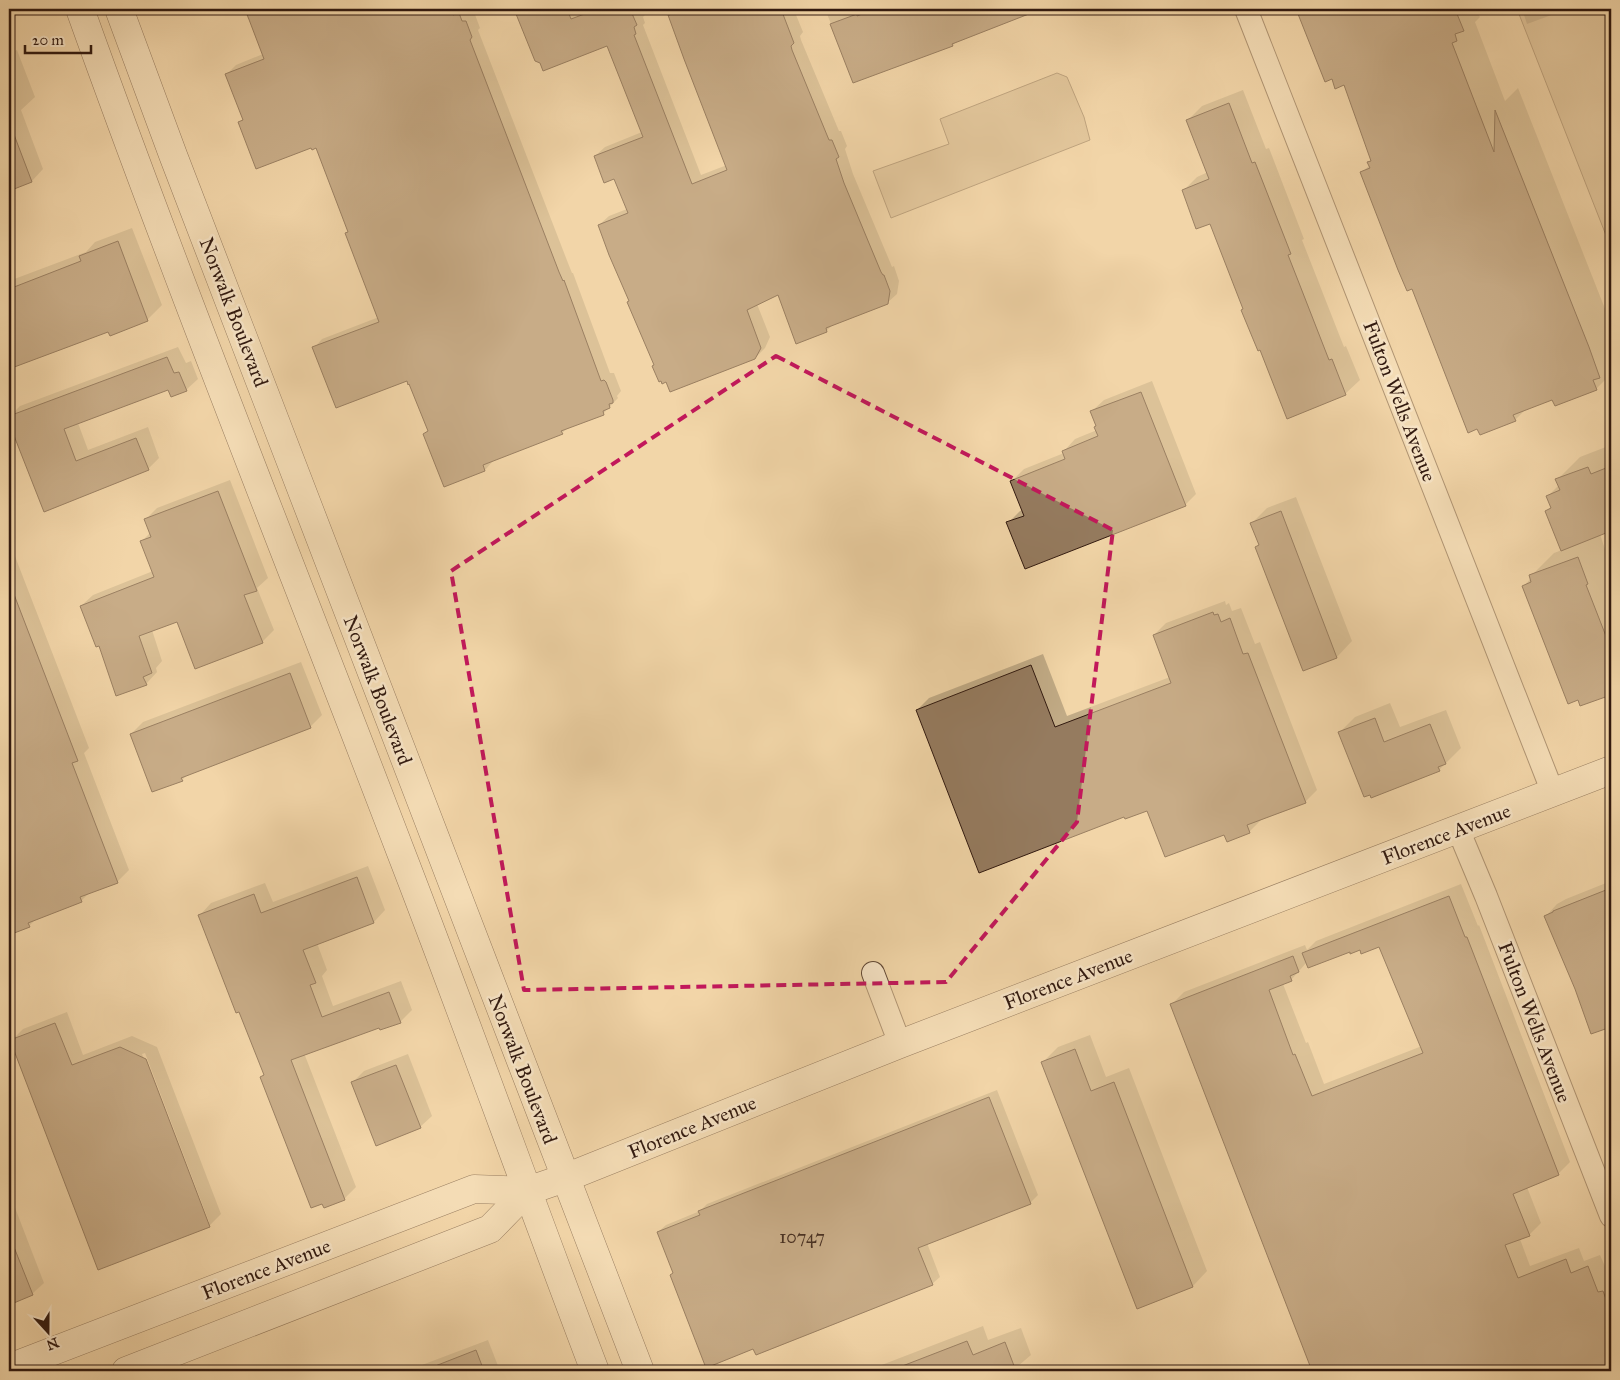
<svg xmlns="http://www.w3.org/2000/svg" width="1620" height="1380" font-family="'IM FELL Great Primer',serif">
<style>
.green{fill:#d1b68e;stroke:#81684e}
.shadow{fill:#0003;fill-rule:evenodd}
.building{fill:#957b5f;stroke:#31190f}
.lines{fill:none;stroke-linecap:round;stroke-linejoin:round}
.minor-casing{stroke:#614835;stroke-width:24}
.secondary-casing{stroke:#31190f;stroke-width:29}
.minor{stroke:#f7e4c6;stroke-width:22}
.secondary{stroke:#f7e4c6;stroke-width:28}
.marked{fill:none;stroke:#c2185b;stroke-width:4;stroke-dasharray:10 6;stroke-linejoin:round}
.labels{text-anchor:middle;stroke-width:5;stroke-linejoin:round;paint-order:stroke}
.number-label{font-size:18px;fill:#4a3223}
.street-label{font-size:20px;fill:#31190f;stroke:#f7e4c6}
</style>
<rect width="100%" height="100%" fill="#f2d6a8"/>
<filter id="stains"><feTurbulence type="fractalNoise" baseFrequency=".004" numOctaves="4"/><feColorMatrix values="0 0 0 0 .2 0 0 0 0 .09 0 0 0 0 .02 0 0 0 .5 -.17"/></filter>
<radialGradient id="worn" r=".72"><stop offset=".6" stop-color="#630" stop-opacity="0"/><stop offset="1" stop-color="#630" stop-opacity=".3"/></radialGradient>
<!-- green -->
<g class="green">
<polygon points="1517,9 1611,9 1611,248"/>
<polygon points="1057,73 1067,77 1084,117 1090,140 891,218 873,171 949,144 940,119"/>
</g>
<!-- shadow -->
<g class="shadow">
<polygon points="244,9 473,9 480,28 478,30 568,263 572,273 573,273 610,373 614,373 621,391 617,396 618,398 603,414 568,428 562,433 493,460 493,461 485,470 425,434 429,430 407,379 314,348 322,339 379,317 346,233 349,231 316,147 240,122 244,118 227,74 236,65 263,54 250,19 248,19"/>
<polygon points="515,9 643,9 645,15 643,17 645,23 643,25 701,175 727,165 668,9 796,9 794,10 803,32 800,36 801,40 839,131 841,131 847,146 845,149 853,174 890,262 892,267 894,266 899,281 897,294 887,303 834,324 826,331 778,293 757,304 770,337 765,348 755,358 667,380 655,365 599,225 609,216 627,209 615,177 595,156 605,147 642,132 608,45 541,62 536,60"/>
<polygon points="825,9 1028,9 1020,16 957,41 953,45 854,81"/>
<polygon points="1297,9 1484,9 1478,14 1480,17 1475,22 1505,101 1518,88 1611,324 1611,374 1596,389 1553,398 1527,408 1515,420 1362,172 1370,165 1369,163 1372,159 1344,84 1332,77 1325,80"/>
<polygon points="1522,9 1568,9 1527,24"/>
<polygon points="17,50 35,97 21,110 43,169 32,181 9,190 9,53"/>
<polygon points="1243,90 1266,149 1269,148 1304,239 1302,240 1313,268 1344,347 1346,346 1360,380 1345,394 1244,308 1211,222 1183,191 1197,177 1208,172 1188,120 1202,106"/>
<polygon points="132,228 162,305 147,320 109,330 9,368 9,281 86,252 95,242"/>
<polygon points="178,347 186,363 191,361 198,379 186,390 169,388 78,423 88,450 148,427 159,458 148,469 44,510 9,417 20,406"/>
<polygon points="1152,381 1196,494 1185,505 1008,523 1020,511 1023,510 1012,481 1024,469 1064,453 1064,451 1075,439 1097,430 1097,426 1092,411 1104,400"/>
<polygon points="1611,445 1611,530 1600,534 1611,568 1611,693 1581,705 1524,586 1531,578 1531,576 1554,553 1562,550 1547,511 1552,506 1548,496 1559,485 1557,480 1580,457"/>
<polygon points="230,480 268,578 257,588 274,630 262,642 178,620 152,630 162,661 156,668 157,672 146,684 99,645 81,606 93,595 153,571 142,541 151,532 146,519 157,508"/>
<polygon points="1296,497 1352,641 1337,657 1304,670 1256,548 1260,544 1252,523 1267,508"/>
<polygon points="13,551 89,748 84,753 129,870 118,881 90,892 81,901 37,918 29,926 9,934 9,552"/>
<polygon points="1225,601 1226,605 1229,603 1232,611 1241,608 1255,644 1260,642 1317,790 1305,802 1261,819 1261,820 1249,832 1225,833 1148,809 917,710 929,698 1043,654 1067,716 1170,677 1154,635 1166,623"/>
<polygon points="301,662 322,715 310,727 188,774 182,780 131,734 143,722"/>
<polygon points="1390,703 1400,727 1446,710 1461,748 1439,770 1340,732 1355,717"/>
<polygon points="368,866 385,910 374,922 317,943 327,970 322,976 333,1006 401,981 412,1010 400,1022 380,1026 304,1053 356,1187 344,1199 262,1077 264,1074 200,915 211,903 265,883 273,902"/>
<polygon points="1611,881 1611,1025 1592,1033 1554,932 1546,916 1557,904 1566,899"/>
<path d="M1461,884L1478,926L1479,925L1570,1162L1558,1174L1527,1187L1541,1223L1529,1235L1520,1239L1530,1266L1579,1248L1584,1261L1600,1255L1611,1280V1371H1422L1415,1354L1371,1371H1313L1172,1004L1184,992L1305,945L1307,950L1316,941ZM1380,946L1422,1046L1324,1084L1308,1042L1306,1043L1283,984L1291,980L1307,962L1350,951Z"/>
<path d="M67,1012L83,1055L132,1036L157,1047L221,1214L209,1226L11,1041L23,1029ZM145,1053L209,1222H207L142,1054Z"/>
<polygon points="1090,1035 1106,1077 1129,1068 1207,1271 1193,1286 1137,1308 1043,1062 1058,1047"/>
<polygon points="408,1054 432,1116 420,1127 353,1082 364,1071"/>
<polygon points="997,1090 1038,1195 1030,1203 927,1243 940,1277 932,1284 754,1348 674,1273 658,1232 666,1225 700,1211 707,1204"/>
<polygon points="9,1192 44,1283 32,1294 9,1303"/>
<polygon points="983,1326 988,1340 1021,1328 1031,1355 1012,1371 866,1371"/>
<polygon points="488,1340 500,1371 406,1371"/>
</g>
<!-- building -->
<g class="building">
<polygon points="245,9 451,9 453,15 459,13 462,21 466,21 472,37 470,40 559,272 563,281 564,280 601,381 604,380 606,382 613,400 613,403 609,404 610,408 603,411 604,415 561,431 563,434 483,465 485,471 444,487 423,434 428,431 409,384 408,385 407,381 336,408 312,347 379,322 345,233 348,232 316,148 312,150 311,148 256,169 238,122 243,120 225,74 264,59"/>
<polygon points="514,9 567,9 571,19 598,9 630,9 637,25 634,27 636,34 634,35 692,184 727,170 684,59 668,15 670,15 667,9 781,9 794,43 791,46 792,50 829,140 832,140 839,157 836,159 844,183 881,272 883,275 884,275 890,291 888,304 826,328 827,332 796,344 778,295 747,310 761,348 755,359 670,392 666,382 662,384 661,381 659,382 652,366 654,365 627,302 629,301 609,255 598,225 628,213 614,179 604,183 594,156 643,137 607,46 543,71 540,63 535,61"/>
<polygon points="875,9 1039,9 1039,10 952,44 953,46 853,83 830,24 857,14 857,16"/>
<polygon points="1312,9 1455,9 1464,31 1455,34 1457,41 1452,43 1494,152 1495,110 1589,347 1600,378 1593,380 1597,390 1555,406 1552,400 1513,415 1516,421 1480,435 1477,429 1468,433 1412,289 1407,291 1398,270 1360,172 1370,168 1367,162 1371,161 1344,85 1335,89 1332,79 1325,82 1298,14"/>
<polygon points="1229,103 1252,163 1255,162 1291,254 1288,255 1299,283 1329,360 1332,359 1346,395 1287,419 1260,350 1258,351 1241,310 1243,309 1210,224 1196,229 1182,190 1209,179 1186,120"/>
<polygon points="10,124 32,182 9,191 9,125"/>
<polygon points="118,241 148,321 110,336 108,332 9,369 9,289 81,261 79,256"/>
<polygon points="167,357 174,373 179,372 187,391 171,397 168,390 64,429 76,461 136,438 149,470 44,512 9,423 9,416"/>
<polygon points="1141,392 1186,506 1025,569 1006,522 1024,516 1010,481 1065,459 1062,451 1098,436 1094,427 1096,426 1090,411"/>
<polygon points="1611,466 1611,531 1561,551 1545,511 1551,508 1546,496 1560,490 1555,479 1588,467 1591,474"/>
<polygon points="218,491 257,591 244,595 263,643 195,669 177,622 139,636 152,673 143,677 147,685 116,696 99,646 96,647 80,606 154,577 140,541 151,537 144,519"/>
<polygon points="1281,511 1337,658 1303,671 1255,547 1259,545 1250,523"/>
<polygon points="1578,557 1588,584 1586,585 1611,649 1611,695 1580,706 1578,700 1568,704 1522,586 1531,582 1529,575"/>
<polygon points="10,584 78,761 72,763 118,883 80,897 82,902 28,923 30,927 9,935 9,585"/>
<polygon points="1213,612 1214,615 1218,614 1221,622 1230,618 1243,654 1248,653 1306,803 1247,825 1250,833 1227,842 1224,835 1165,857 1147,811 1125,819 1124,817 979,873 916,710 1031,665 1055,727 1171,683 1153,635"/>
<polygon points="290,673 311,728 181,778 183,781 152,792 130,734"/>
<polygon points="1375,718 1384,742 1430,724 1446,764 1438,767 1440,771 1371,798 1370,795 1364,797 1338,732"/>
<polygon points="357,877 374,923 303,950 316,983 310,985 322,1017 389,992 401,1023 380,1030 379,1028 291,1060 345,1200 324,1208 322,1204 311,1208 260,1077 264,1075 239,1012 236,1013 198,915 254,894 261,913"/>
<polygon points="1611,888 1611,1027 1591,1034 1575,989 1544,916 1553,912 1553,911"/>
<polygon points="1449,896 1465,937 1467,937 1559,1175 1513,1194 1530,1236 1505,1245 1518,1278 1566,1259 1571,1273 1588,1266 1598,1292 1603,1291 1611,1313 1611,1371 1312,1371 1170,1004 1293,956 1299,972 1290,976 1292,981 1269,990 1293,1055 1295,1054 1312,1096 1423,1053 1379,947 1361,954 1360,950 1350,954 1350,952 1308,968 1302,953"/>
<polygon points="55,1023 72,1065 120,1047 146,1059 210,1227 98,1270 10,1040"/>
<polygon points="1075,1049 1091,1091 1114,1082 1193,1287 1137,1309 1041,1062"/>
<polygon points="396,1065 421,1128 376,1146 351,1082"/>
<polygon points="989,1097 1031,1204 918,1248 933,1285 756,1355 753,1349 706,1368 670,1275 673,1273 657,1232 700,1215 698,1211"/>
<polygon points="9,1237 10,1237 33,1295 9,1305"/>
<polygon points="967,1341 973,1355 1005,1342 1016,1371 892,1371 892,1370"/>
<polygon points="476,1350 484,1371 426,1371 425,1370"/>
</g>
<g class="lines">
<defs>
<g id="minor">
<polyline points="1246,9 1553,793"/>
<polyline points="1458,829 1486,896 1611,1216"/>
<polyline points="873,973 900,1044"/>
</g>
<g id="secondary">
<path d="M80,9C181,291 293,570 400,850C467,1023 529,1198 595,1371"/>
<polyline points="119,9 173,155 640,1371"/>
<polyline points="9,1368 474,1189 527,1191 565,1178 900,1044 1611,770"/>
<polyline points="126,1371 490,1229 527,1191"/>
</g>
</defs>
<!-- minor casing -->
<use href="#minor" class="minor-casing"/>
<!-- secondary casing -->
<use href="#secondary" class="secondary-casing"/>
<!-- minor -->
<use href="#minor" class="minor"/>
<!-- secondary -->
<use href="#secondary" class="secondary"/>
</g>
<!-- marked area -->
<path d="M0 0H1620V1380H0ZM776,356L1113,530L1077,822L946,982L524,990L451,571Z" fill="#f2d6a8" fill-opacity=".55" fill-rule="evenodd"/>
<path class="marked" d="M776,356L1113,530L1077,822L946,982L524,990L451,571Z"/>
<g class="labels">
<!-- number labels -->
<g class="number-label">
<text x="802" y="1243">10747</text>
</g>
<!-- street labels -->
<g class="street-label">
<text transform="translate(234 312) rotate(69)" y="7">Norwalk Boulevard</text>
<text transform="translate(1400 401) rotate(69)" y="7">Fulton Wells Avenue</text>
<text transform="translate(378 690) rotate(69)" y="7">Norwalk Boulevard</text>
<text transform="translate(1446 834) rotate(-21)" y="7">Florence Avenue</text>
<text transform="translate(1068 979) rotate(-21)" y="7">Florence Avenue</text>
<text transform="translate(1535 1022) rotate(69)" y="7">Fulton Wells Avenue</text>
<text transform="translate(523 1069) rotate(69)" y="7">Norwalk Boulevard</text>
<text transform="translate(692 1127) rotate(-22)" y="7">Florence Avenue</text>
<text transform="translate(266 1269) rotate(-21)" y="7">Florence Avenue</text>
</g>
</g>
<!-- margin -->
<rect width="1620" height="1380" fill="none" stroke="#f2d6a8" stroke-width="30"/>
<rect x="10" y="10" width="1600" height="1360" fill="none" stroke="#31190f" stroke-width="2.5"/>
<rect x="15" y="15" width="1590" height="1350" fill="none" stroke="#31190f"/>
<!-- north arrow -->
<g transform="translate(48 1332) rotate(159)" stroke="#f7e4c6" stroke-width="4" paint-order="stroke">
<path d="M0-4L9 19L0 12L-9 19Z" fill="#31190f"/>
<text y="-8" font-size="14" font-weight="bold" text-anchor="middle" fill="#31190f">N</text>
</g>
<!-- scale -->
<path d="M25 45v8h66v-8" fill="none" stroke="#31190f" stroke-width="2.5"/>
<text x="32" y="45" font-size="15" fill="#31190f" stroke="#f7e4c6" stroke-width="4" paint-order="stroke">20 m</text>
<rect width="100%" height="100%" filter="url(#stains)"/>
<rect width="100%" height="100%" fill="url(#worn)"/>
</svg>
